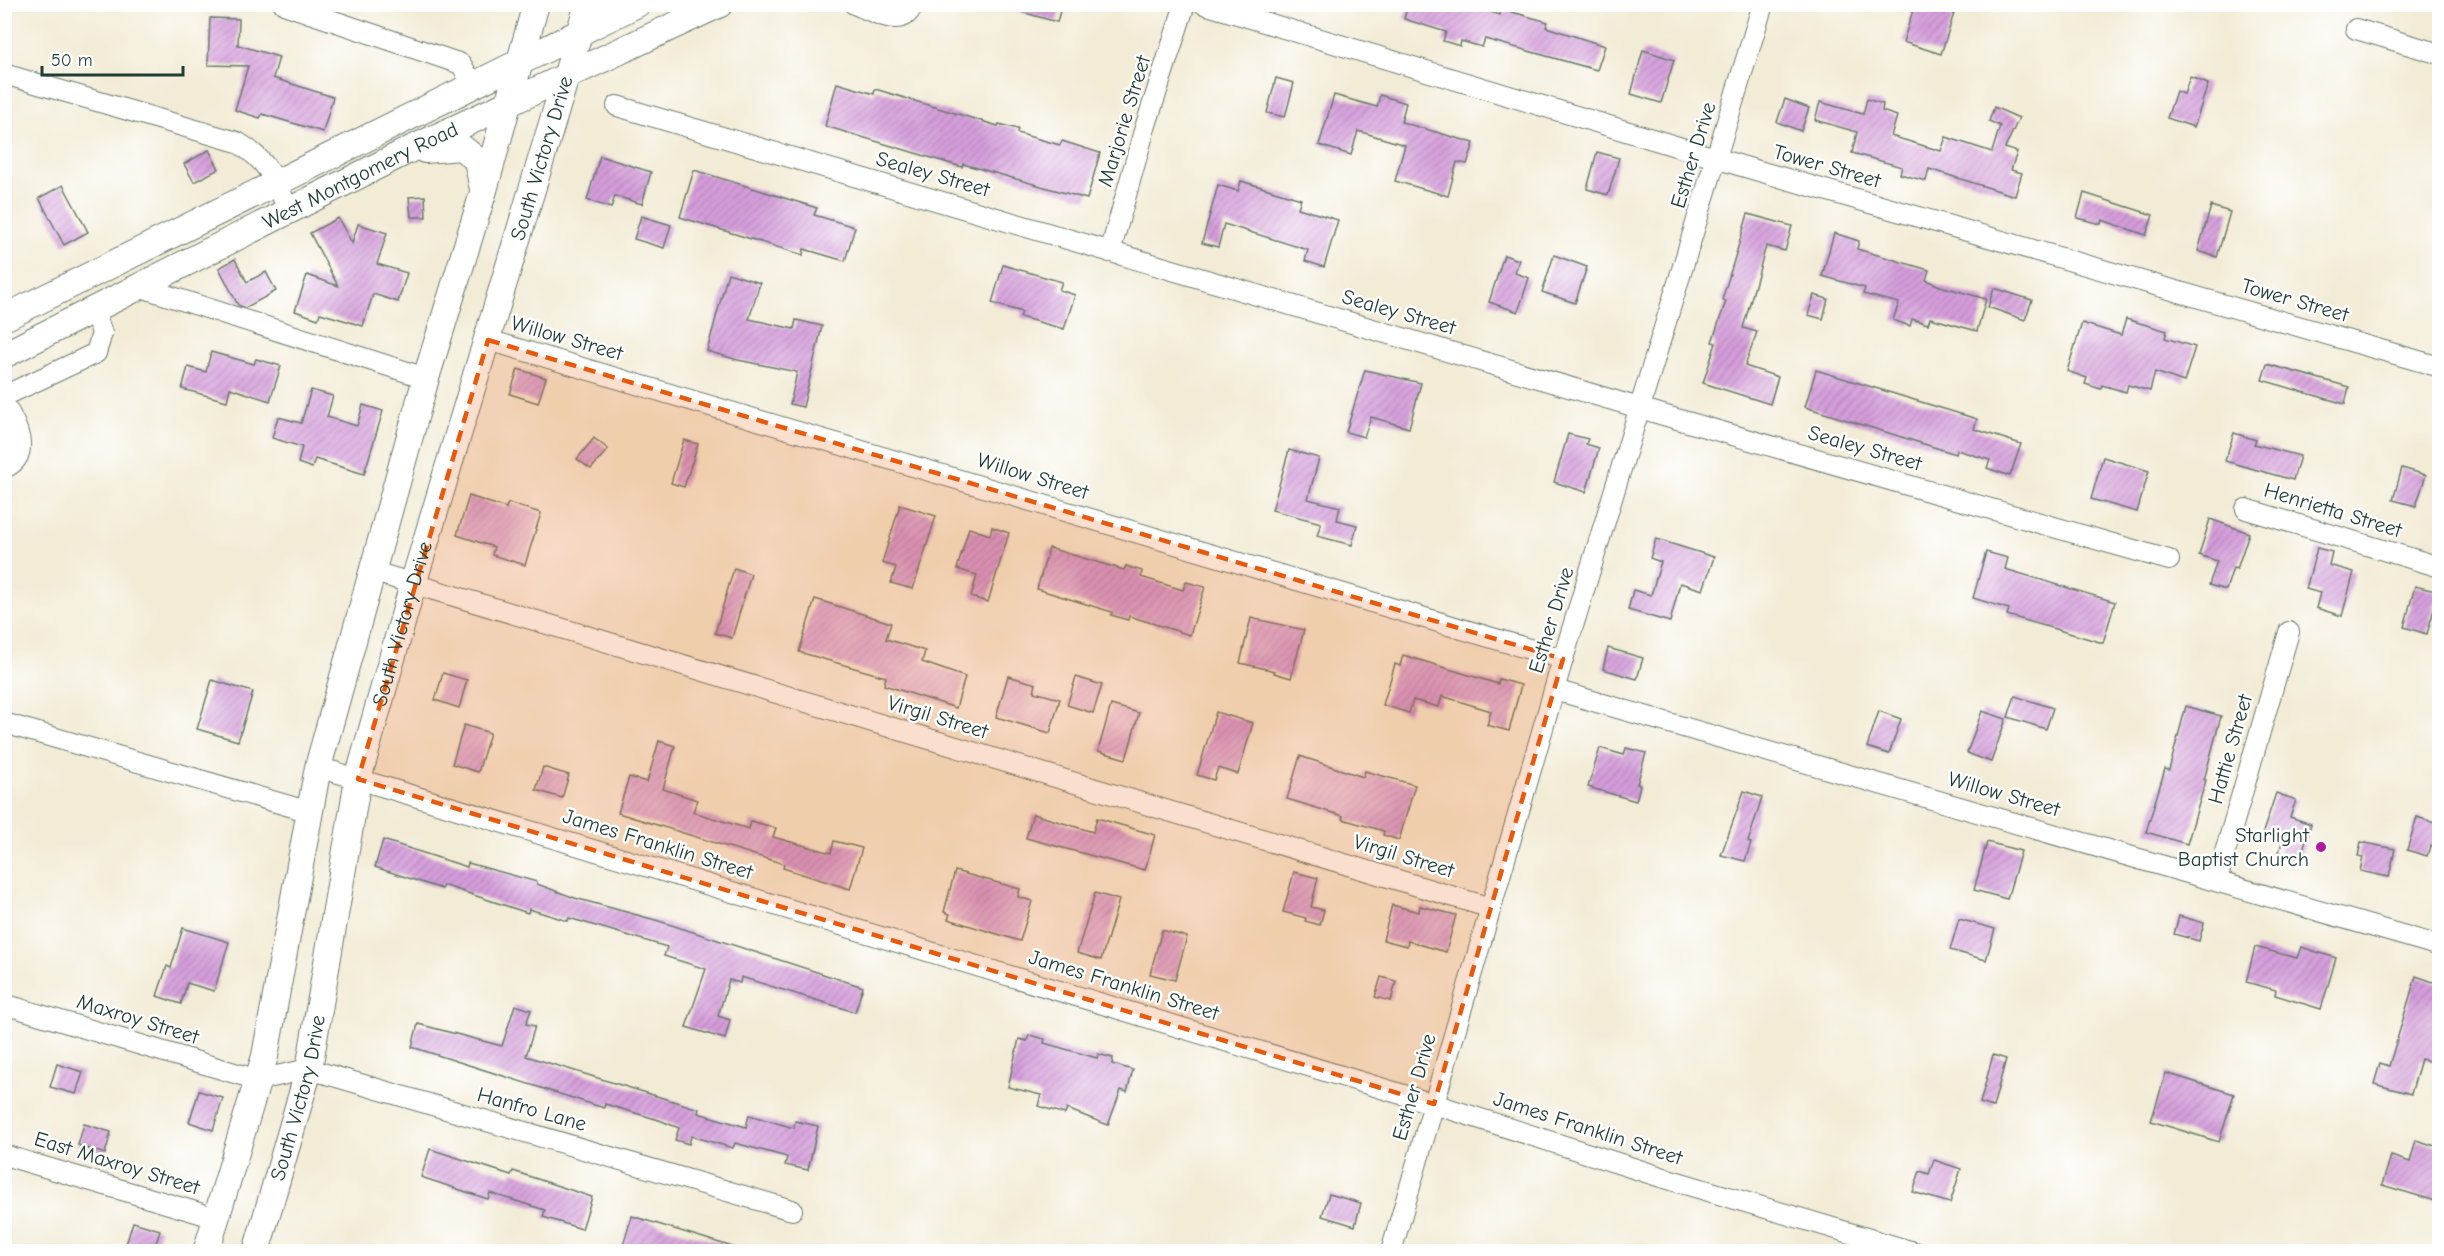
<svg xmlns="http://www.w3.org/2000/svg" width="2444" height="1256" font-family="'Comic Neue',sans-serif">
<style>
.building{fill:url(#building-hatch)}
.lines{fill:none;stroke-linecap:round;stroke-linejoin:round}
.minor-casing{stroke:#697a6c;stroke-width:22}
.major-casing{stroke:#697a6c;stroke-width:28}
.minor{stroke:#fff;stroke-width:20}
.major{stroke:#fff;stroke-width:26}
.marked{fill:#e8590c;fill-opacity:0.2;stroke:#e8590c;stroke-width:4.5;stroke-dasharray:12 8;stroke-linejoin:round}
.poi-dot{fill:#b5179e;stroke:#fff;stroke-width:2}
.labels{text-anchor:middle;stroke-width:5;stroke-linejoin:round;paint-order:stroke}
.street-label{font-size:21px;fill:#1f3d34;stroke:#fff}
.poi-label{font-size:21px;fill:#1f3d34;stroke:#fff;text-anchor:end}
</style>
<defs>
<pattern id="building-hatch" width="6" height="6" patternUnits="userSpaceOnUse" patternTransform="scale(1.5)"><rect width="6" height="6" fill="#d69edc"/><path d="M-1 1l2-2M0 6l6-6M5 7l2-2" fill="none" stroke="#ad82b3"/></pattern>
</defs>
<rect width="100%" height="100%" fill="#fff"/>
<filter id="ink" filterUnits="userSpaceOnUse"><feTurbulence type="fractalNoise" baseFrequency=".0167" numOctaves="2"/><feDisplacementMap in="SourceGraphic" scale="12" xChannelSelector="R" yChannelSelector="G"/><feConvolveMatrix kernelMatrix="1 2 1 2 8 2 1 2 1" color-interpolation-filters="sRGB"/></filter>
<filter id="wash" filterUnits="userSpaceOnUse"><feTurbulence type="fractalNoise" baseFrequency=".008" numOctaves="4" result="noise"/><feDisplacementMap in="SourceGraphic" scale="24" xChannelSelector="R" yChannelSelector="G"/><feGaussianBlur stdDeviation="1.35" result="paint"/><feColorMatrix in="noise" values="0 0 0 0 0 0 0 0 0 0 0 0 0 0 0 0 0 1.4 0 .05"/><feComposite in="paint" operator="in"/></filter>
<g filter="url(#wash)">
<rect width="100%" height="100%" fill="#f2ebd5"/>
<g id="blocks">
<!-- building -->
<g class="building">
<polygon points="1012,4 1062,4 1057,22 1011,9"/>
<polygon points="1408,4 1464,4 1500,15 1501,9 1548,22 1546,27 1605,46 1597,70 1485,39 1482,47 1461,41 1460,46 1443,41 1446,32 1404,19"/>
<polygon points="1915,4 1957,4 1941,54 1903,42"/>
<polygon points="210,18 239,19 238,45 279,57 273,78 333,97 323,132 262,114 260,118 235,110 248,66 208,65"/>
<polygon points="1643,50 1674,60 1661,103 1631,94"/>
<polygon points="2190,77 2208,84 2194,127 2167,118 2176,91 2184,94"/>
<polygon points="1276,78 1294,83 1285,117 1267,113"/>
<polygon points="837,83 874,94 875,89 998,126 999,124 1018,129 1017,133 1060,145 1062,141 1100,153 1087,199 963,164 962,167 825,126"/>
<polygon points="1334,95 1377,107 1380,95 1406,103 1401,122 1474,143 1467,164 1457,162 1448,196 1395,181 1405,145 1358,131 1351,155 1319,145"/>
<polygon points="1785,99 1809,108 1801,131 1777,122"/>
<polygon points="1867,99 1883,104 1882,111 1897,116 1891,136 1941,151 1946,137 1992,152 2000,126 1989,121 1994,107 2019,118 2005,148 2017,152 2011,170 2022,173 2015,196 1929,169 1926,181 1900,174 1902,167 1852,153 1857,132 1815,120 1820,102 1863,114"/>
<polygon points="209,150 219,169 194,182 184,164"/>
<polygon points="1597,152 1619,158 1608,195 1587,189"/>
<polygon points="600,156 651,172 642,204 615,196 611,208 587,200"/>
<polygon points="694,170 817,208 814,215 855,227 845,261 804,249 803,255 680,217"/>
<polygon points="1241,181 1301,199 1298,208 1338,220 1324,267 1305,261 1308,250 1224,224 1218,247 1202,243 1218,185 1238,191"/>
<polygon points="63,185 88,232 64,245 39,198"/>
<polygon points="2084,193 2153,215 2146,235 2102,220 2101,224 2077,218"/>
<polygon points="425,196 426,217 411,217 409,197"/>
<polygon points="2211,206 2230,212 2217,257 2198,251"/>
<polygon points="1748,214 1792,226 1785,251 1766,246 1743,328 1757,332 1745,366 1778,377 1770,404 1703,383 1716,343 1712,342 1726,301 1722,300"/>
<polygon points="641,216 671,225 664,248 634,239"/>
<polygon points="338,218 352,243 358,224 387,233 377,264 407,273 398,302 373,294 363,326 320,313 318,319 295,311 307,275 338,286 310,233"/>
<polygon points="1834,233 1859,241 1857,249 1929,270 1926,280 1940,286 1986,299 1977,331 1930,318 1928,324 1912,319 1910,326 1893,320 1899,303 1863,294 1865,288 1822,276"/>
<polygon points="1504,255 1519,260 1515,273 1529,278 1518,312 1489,302"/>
<polygon points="1554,255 1587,267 1575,303 1542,292"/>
<polygon points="235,259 247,282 266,272 276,291 245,308 238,305 219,268"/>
<polygon points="1003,265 1062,282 1059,290 1075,295 1064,329 1020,317 1022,312 992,303"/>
<polygon points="728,273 760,283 749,319 794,329 796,320 822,326 803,407 790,404 797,372 738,360 707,351"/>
<polygon points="1994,288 2032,300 2025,320 1988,307"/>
<polygon points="1814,295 1828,299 1823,319 1808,315"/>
<polygon points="2126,319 2167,331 2165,338 2195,347 2184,382 2155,372 2150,391 2128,385 2126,392 2102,385 2101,389 2085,384 2087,378 2067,371 2082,323 2121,335"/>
<polygon points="211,352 254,364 256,359 281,366 270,401 230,388 227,401 182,389 188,367 206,372"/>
<polygon points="2267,364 2349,387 2345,404 2262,380"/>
<polygon points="518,369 546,378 538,403 510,394"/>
<polygon points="1365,370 1421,383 1409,428 1371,417 1364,437 1346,432"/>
<polygon points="1816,370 1977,419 1974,429 2021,444 2010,476 1987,468 1990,460 1957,450 1956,454 1805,407"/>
<polygon points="311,390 333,396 327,417 357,426 363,405 383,411 364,474 315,459 312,468 298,463 302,447 272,438 278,417 301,423"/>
<polygon points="2234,433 2256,440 2254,444 2300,456 2293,480 2225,461"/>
<polygon points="1568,434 1588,439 1586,444 1599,448 1586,492 1554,482"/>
<polygon points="594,438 608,449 591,469 577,459"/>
<polygon points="684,440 698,444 684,487 671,483"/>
<polygon points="1289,450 1319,458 1308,499 1340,507 1337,520 1357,525 1352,545 1317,536 1321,523 1272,510"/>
<polygon points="2103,457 2149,471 2137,512 2091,499"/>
<polygon points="2402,468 2426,475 2416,506 2393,500"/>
<polygon points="469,496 506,508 508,503 541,513 525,565 492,555 494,547 457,535"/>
<polygon points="900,505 936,516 913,589 891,583 896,567 882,563"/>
<polygon points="2210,519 2249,533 2237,569 2233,568 2226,590 2209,585 2217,561 2199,555"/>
<polygon points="992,527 1009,533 988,602 971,597 977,575 957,569 969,528 990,535"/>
<polygon points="1656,539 1714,557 1703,590 1680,583 1670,622 1628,610 1633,590 1651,595 1661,562 1650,558"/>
<polygon points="1049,548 1124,570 1126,566 1142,571 1141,577 1183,590 1186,582 1205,587 1190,635 1129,616 1128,620 1111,615 1112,612 1037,589"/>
<polygon points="2317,548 2332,552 2329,565 2354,572 2342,616 2316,608 2320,593 2306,589"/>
<polygon points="1986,552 2008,558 2005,569 2115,602 2103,643 2007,615 2009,609 1973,598"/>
<polygon points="734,568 751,574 732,638 715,633"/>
<polygon points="2415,586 2439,592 2427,634 2404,627"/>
<polygon points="815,599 891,623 886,639 925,651 922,662 965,677 956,708 884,685 886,677 799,652"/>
<polygon points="1251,618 1304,630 1291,678 1274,673 1275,671 1240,663"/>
<polygon points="1608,648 1643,658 1637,679 1603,669"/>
<polygon points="1403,655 1498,684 1499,679 1521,685 1509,731 1487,725 1491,711 1442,696 1439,707 1413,700 1409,713 1383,705 1395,664 1400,666"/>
<polygon points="443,673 467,680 459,708 435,700"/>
<polygon points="1008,676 1036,684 1034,692 1060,699 1050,733 996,717"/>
<polygon points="1076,677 1102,685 1093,713 1067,705"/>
<polygon points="212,680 253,692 238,741 197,729"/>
<polygon points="2015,696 2053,708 2046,729 2008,717"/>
<polygon points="1111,705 1139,713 1126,759 1098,751"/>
<polygon points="2186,706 2221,716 2204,780 2206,780 2187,844 2146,832 2165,769 2169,770"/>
<polygon points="1879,711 1901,719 1889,754 1867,747"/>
<polygon points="1982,711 2006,719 1991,762 1967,753"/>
<polygon points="1216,712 1253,723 1238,774 1218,768 1214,780 1197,775"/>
<polygon points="464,725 490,733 478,772 452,764"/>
<polygon points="659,741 675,746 663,789 697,800 693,812 749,829 751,821 776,828 773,837 831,853 834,841 862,848 850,889 783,868 784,864 618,813 629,777 647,782"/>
<polygon points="1600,748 1624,755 1626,748 1646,753 1637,784 1640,785 1636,801 1588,787"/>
<polygon points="1300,756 1363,777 1365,771 1415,785 1399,840 1383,835 1384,831 1342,819 1343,816 1287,799"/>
<polygon points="543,767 569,775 562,798 536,790"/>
<polygon points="1744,791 1762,797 1748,842 1751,843 1745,861 1721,855"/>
<polygon points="2276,793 2296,800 2290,817 2311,824 2300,859 2279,852 2283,839 2263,832"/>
<polygon points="1033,814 1093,832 1097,818 1155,835 1145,870 1026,838"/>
<polygon points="2417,817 2439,824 2439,848 2430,846 2427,856 2407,850"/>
<polygon points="383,840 467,867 468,863 537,882 537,884 575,898 659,921 863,987 855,1012 741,977 740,983 729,980 718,1016 730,1020 725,1039 686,1027 706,969 664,956 667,947 569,918 568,921 529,909 528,913 443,885 442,889 375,867"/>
<polygon points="1987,842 2021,851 2007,899 1974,890"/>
<polygon points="2361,842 2395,849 2389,877 2360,871 2363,857 2358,856"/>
<polygon points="955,871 1020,889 1018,897 1032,901 1020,941 948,919 950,914 944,912"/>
<polygon points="1294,872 1318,878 1311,907 1324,910 1320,925 1305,921 1306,918 1283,912"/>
<polygon points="1095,893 1119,900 1101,960 1077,953"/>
<polygon points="1392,905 1419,912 1420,906 1456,915 1446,952 1408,941 1407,946 1383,940"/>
<polygon points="2179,916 2204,923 2199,941 2174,934"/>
<polygon points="1959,919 1995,929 1986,960 1950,950"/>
<polygon points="183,928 229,942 214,991 187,983 181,1004 157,996 167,966 171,968"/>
<polygon points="1162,930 1187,937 1175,980 1150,974"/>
<polygon points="2255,947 2297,958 2301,947 2336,958 2321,1009 2275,995 2276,990 2246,982"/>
<polygon points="2416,976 2439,984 2439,1064 2421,1059 2411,1094 2374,1084 2380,1063 2389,1066"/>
<polygon points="1381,977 1396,981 1391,1001 1375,997"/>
<polygon points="515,1005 531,1010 526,1024 535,1026 526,1056 699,1109 698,1113 746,1127 749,1115 794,1128 795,1121 818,1126 808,1170 785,1165 787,1157 735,1143 733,1148 691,1136 689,1144 675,1140 679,1128 659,1120 605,1104 604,1108 412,1047 418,1024 502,1046"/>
<polygon points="1029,1035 1045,1039 1044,1043 1097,1058 1098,1054 1113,1058 1112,1064 1133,1070 1127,1092 1121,1090 1108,1125 1067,1109 1065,1114 1038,1106 1041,1095 1008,1087 1019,1039 1027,1041"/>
<polygon points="1993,1055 2006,1059 1993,1107 1980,1103"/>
<polygon points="57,1064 83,1072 76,1094 50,1087"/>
<polygon points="2166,1073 2234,1094 2219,1142 2151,1121"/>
<polygon points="199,1091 223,1098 213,1130 189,1122"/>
<polygon points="84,1124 111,1132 105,1154 78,1145"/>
<polygon points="2416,1140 2439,1147 2439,1202 2382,1185 2391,1156 2410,1162"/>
<polygon points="430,1149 511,1175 513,1171 592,1197 582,1229 543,1217 545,1210 490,1193 488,1199 421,1177"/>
<polygon points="1934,1160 1961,1169 1950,1203 1913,1192 1920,1171 1929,1174"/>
<polygon points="1329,1194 1361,1203 1355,1226 1322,1216"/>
<polygon points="632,1216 736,1248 735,1251 621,1251"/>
<polygon points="133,1222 160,1230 154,1251 137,1251 125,1248"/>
</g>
</g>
</g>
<g filter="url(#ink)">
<use href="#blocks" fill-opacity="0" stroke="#697a6c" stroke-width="1.5"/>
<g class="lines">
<defs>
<g id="minor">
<polyline points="284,4 310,13"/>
<polyline points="312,4 310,13 461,64 474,86"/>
<path d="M854,4C874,12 904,31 913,4"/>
<polyline points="1204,4 1745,167 2440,367"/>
<polyline points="2356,29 2440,54"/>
<path d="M4,74L237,142C266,159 277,180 288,211"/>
<polyline points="617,106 1670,417 2169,560"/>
<polyline points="1110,252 1144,131 1185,4"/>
<polyline points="141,287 426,378"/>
<polyline points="488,340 1563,659"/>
<polyline points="4,396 96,353 102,333 94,310"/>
<path d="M4,404C15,422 34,456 4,468"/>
<polyline points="2246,509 2440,567"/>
<polyline points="371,571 1491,908"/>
<polyline points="1555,690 2440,946"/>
<polyline points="4,723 310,812"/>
<polyline points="318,767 1434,1104 1661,1177 1914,1252"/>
<polyline points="2217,880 2289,632"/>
<polyline points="4,1004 258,1080 309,1069 792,1210"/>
<polyline points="4,1155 216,1218"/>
<polyline points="1391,1252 1563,659 1763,4"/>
</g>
<g id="major">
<polyline points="425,150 461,147 477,160 483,189"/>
<polyline points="4,318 637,4"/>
<path id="s1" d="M4,355L407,151L720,4"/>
<polyline points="206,1252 265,1056 318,767 426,378 484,190 536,4"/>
<path id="s2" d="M256,1252L309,1069L358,779L413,584L588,4"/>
</g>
</defs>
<!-- minor casing -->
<use href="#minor" class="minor-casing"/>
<!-- major casing -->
<use href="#major" class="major-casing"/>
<!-- minor -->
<use href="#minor" class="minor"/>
<!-- major -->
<use href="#major" class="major"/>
</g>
</g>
<!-- marked area -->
<path class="marked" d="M488,340L1563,659L1434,1104L358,779Z"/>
<!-- markers -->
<circle class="poi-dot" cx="2321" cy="847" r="6"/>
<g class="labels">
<!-- street labels -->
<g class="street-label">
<text transform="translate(1124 121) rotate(-73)" y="7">Marjorie Street</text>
<text transform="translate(1693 155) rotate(-73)" y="7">Esther Drive</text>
<text dy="7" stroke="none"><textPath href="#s2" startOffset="1132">South Victory Drive</textPath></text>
<text transform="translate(1827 166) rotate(16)" y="7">Tower Street</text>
<text transform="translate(933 174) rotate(16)" y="7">Sealey Street</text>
<text dy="7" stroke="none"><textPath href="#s1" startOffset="399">West Montgomery Road</textPath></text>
<text transform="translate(2295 300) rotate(16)" y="7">Tower Street</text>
<text transform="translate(1399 312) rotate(16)" y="7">Sealey Street</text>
<text transform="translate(567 338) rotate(16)" y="7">Willow Street</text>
<text transform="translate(1865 448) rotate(16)" y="7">Sealey Street</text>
<text transform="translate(1033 476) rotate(17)" y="7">Willow Street</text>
<text transform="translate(2333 510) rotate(17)" y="7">Henrietta Street</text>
<text transform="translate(1551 620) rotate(-73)" y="7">Esther Drive</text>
<text dy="7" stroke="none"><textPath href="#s2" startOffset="646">South Victory Drive</textPath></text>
<text transform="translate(938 717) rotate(17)" y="7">Virgil Street</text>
<text transform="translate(2230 749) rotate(-74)" y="7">Hattie Street</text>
<text transform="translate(2004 794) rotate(16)" y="7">Willow Street</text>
<text transform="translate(658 844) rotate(17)" y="7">James Franklin Street</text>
<text transform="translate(1404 856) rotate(17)" y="7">Virgil Street</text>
<text transform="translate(1124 985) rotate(17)" y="7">James Franklin Street</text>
<text transform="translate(138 1019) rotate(17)" y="7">Maxroy Street</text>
<text transform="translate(1414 1087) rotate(-74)" y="7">Esther Drive</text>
<text dy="7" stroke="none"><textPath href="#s2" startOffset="160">South Victory Drive</textPath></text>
<text transform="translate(532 1109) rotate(16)" y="7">Hanfro Lane</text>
<text transform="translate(1588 1128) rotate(18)" y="7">James Franklin Street</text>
<text transform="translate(117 1163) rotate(17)" y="7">East Maxroy Street</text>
</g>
<!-- poi labels -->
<g class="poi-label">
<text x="2309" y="842">Starlight<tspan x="2309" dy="24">Baptist Church</tspan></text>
</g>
</g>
<!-- margin -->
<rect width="2444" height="1256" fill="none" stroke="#fff" stroke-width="24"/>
<!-- scale -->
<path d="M42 66v9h141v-9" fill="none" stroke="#1f3d34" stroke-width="3"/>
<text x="51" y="66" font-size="18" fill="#1f3d34" stroke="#ffffff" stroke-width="4.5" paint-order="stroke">50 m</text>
</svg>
